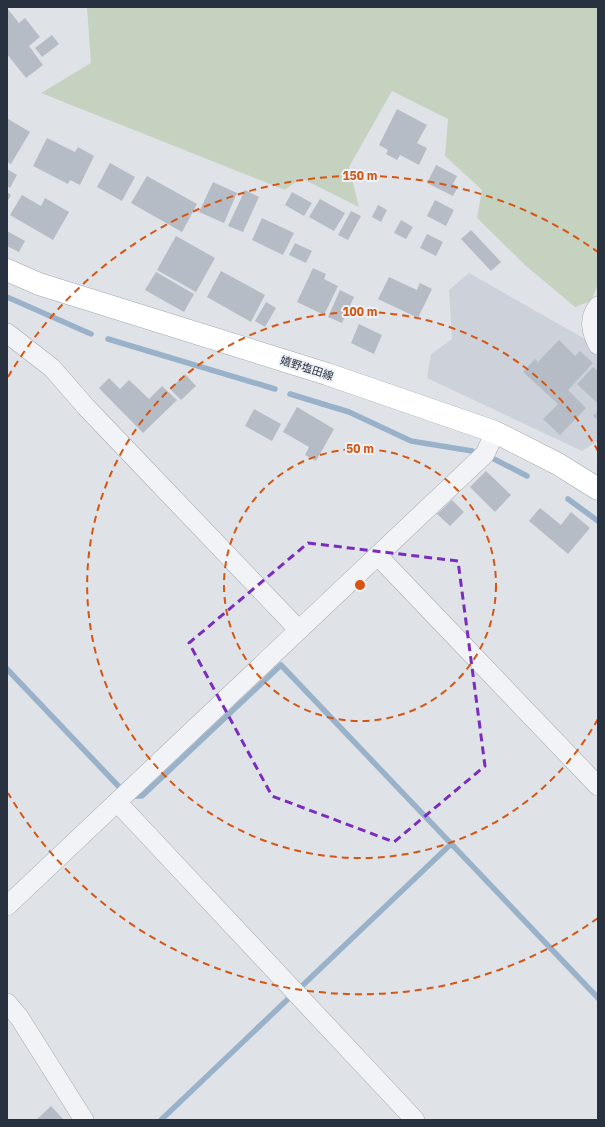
<svg xmlns="http://www.w3.org/2000/svg" width="605" height="1127" font-family="'IBM Plex Sans','Noto Sans JP',sans-serif">
<style>
.built{fill:#cdd2da}
.green{fill:#c5d2c0}
.lines{fill:none;stroke-linecap:round;stroke-linejoin:round}
.stream{stroke:#99b1c9;stroke-width:5.5}
.building{fill:#b6bcc5}
.minor-casing{stroke:#a4aab2;stroke-width:20}
.primary-casing{stroke:#9ea7b4;stroke-width:23}
.minor{stroke:#f1f3f6;stroke-width:19}
.primary{stroke:#fff;stroke-width:22}
.marked{fill:none;stroke:#7b2cbf;stroke-width:3;stroke-dasharray:8 5;stroke-linejoin:round}
.ring{fill:none;stroke:#d55511;stroke-width:2;stroke-dasharray:7 5}
.labels{text-anchor:middle;stroke-width:4;stroke-linejoin:round;paint-order:stroke}
.street-label{font-size:11px;fill:#28313f;stroke:#eef1f6}
.centre{fill:#d55511;stroke:#eef1f6;stroke-width:2}
.ring-label{font-size:12px;text-anchor:middle;font-weight:bold;fill:#d55511;stroke:#eef1f6;stroke-width:4;stroke-linejoin:round;paint-order:stroke}
</style>
<rect width="100%" height="100%" fill="#dfe3e8"/>
<!-- built -->
<polygon class="built" points="469,273 585,339 598,357 598,441 582,451 427,378 431,354 452,339 449,290"/>
<!-- green -->
<polygon class="green" points="87,7 598,7 598,284 591,301 575,307 525,265 477,218 482,190 445,156 448,119 392,91 349,167 359,207 301,178 285,190 41,93 91,63"/>
<g class="lines">
<!-- stream -->
<g class="stream">
<polyline points="7,297 91,334"/>
<polyline points="108,339 275,389"/>
<polyline points="290,394 349,412 411,441 472,451"/>
<polyline points="494,459 527,476"/>
<polyline points="568,499 598,521"/>
<polyline points="7,669 124,792"/>
<polyline points="131,796 142,796 281,665 598,998"/>
<polyline points="303,985 451,844"/>
<polyline points="161,1120 288,999"/>
</g>
</g>
<!-- building -->
<g class="building">
<polygon points="7,8 19,23 25,18 40,37 29,46 43,65 26,78 7,54"/>
<polygon points="52,35 59,44 42,57 35,48"/>
<polygon points="397,109 427,125 417,143 427,148 419,165 400,155 397,160 386,154 388,150 379,145"/>
<polygon points="8,119 30,132 11,164 7,162"/>
<polygon points="47,138 75,152 78,147 94,156 80,185 70,180 68,184 33,166"/>
<polygon points="110,163 135,177 122,201 97,187"/>
<polygon points="436,165 457,176 453,184 458,187 453,196 427,183"/>
<polygon points="7,169 17,175 10,188 7,186"/>
<polygon points="147,176 197,204 182,232 131,203"/>
<polygon points="213,182 237,193 224,223 199,212"/>
<polygon points="245,190 259,197 243,232 228,226"/>
<polygon points="7,192 11,195 7,202"/>
<polygon points="292,192 312,203 304,216 285,205"/>
<polygon points="22,195 41,206 45,198 69,212 53,240 10,215"/>
<polygon points="320,199 345,213 334,231 309,217"/>
<polygon points="435,200 454,210 446,226 427,216"/>
<polygon points="378,205 387,210 381,222 372,217"/>
<polygon points="351,211 361,216 348,240 338,235"/>
<polygon points="262,218 294,233 283,255 252,240"/>
<polygon points="401,220 413,227 406,239 394,233"/>
<polygon points="471,230 501,262 491,271 461,239"/>
<polygon points="7,231 25,241 19,252 7,246"/>
<polygon points="427,234 443,242 436,256 420,248"/>
<polygon points="176,236 215,258 196,292 157,270"/>
<polygon points="295,243 312,251 306,263 289,255"/>
<polygon points="313,268 326,274 324,279 338,286 324,315 297,302"/>
<polygon points="221,271 265,295 251,322 207,297"/>
<polygon points="156,272 194,294 184,312 145,290"/>
<polygon points="389,277 417,290 420,283 432,289 418,318 378,299"/>
<polygon points="340,290 354,297 342,323 328,317"/>
<polygon points="266,302 276,308 265,327 255,321"/>
<polygon points="359,324 382,335 374,354 351,343"/>
<polygon points="559,340 575,356 580,351 593,363 568,390 586,408 560,435 543,419 558,404 523,372 535,359 538,362"/>
<polygon points="593,367 598,371 598,404 577,384"/>
<polygon points="185,374 196,386 181,400 170,389"/>
<polygon points="109,378 120,389 129,380 149,399 162,386 177,400 143,433 99,388"/>
<polygon points="297,407 334,429 316,461 305,455 309,447 283,432"/>
<polygon points="254,409 281,424 272,441 245,426"/>
<polygon points="598,411 598,420 593,416"/>
<polygon points="486,471 511,495 495,512 470,487"/>
<polygon points="452,500 464,512 450,526 437,514"/>
<polygon points="540,508 561,525 571,512 590,528 568,554 529,521"/>
<polygon points="51,1106 64,1120 36,1120"/>
</g>
<g class="lines">
<defs>
<g id="minor">
<path d="M598,306C588,319 591,331 598,345"/>
<polyline points="7,333 52,368 86,407 299,630"/>
<polyline points="378,556 598,786"/>
<polyline points="117,802 415,1120"/>
<polyline points="7,906 485,454 495,432"/>
<polyline points="7,1003 19,1017 84,1120"/>
</g>
<polyline id="primary" points="7,270 39,284 327,374 495,432 558,464 598,489"/>
</defs>
<!-- minor casing -->
<use href="#minor" class="minor-casing"/>
<!-- primary casing -->
<use href="#primary" class="primary-casing"/>
<!-- minor -->
<use href="#minor" class="minor"/>
<!-- primary -->
<use href="#primary" class="primary"/>
</g>
<!-- marked area -->
<path class="marked" d="M308,543L458,561L485,766L394,842L272,796L189,643Z"/>
<!-- distance rings -->
<g class="ring">
<circle cx="360" cy="585" r="136"/>
<path d="M598 719A273 273 0 1 1 598 451"/>
<path d="M598 918A409 409 0 0 1 8 793M8 377A409 409 0 0 1 598 252"/>
</g>
<g class="labels">
<!-- street labels -->
<g class="street-label">
<text transform="translate(307 368) rotate(18)" y="4">嬉野塩田線</text>
</g>
</g>
<circle cx="360" cy="585" r="6" class="centre"/>
<g class="ring-label">
<text x="360" y="180">150 m</text>
<text x="360" y="316">100 m</text>
<text x="360" y="453">50 m</text>
</g>
<!-- border -->
<rect width="605" height="1127" fill="none" stroke="#28313f" stroke-width="16"/>
</svg>
